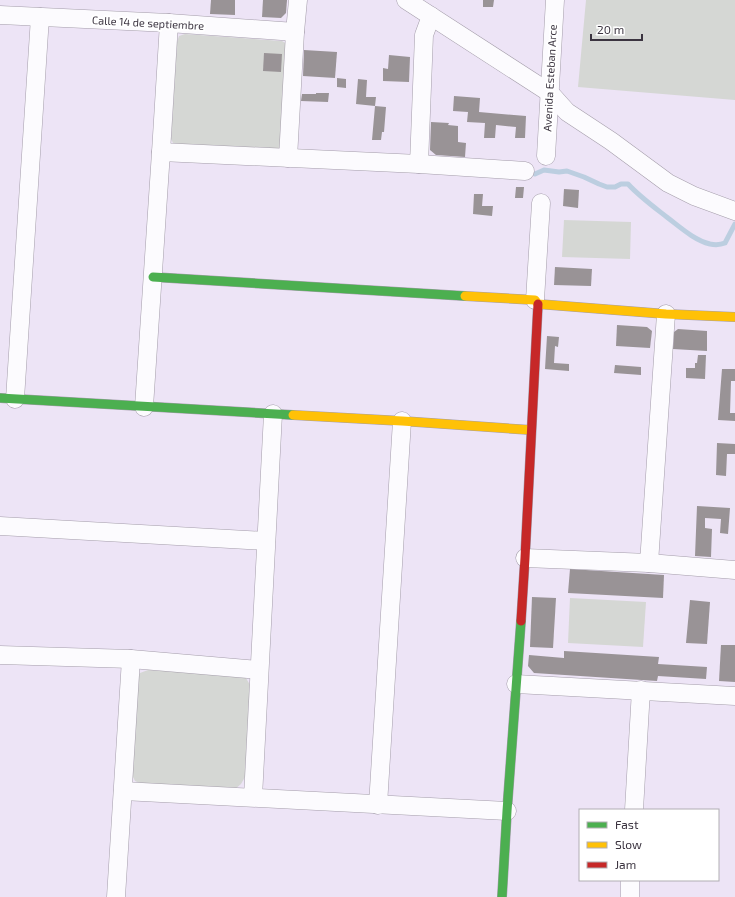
<svg xmlns="http://www.w3.org/2000/svg" width="735" height="897" font-family="'Exo 2',sans-serif">
<style>
.green{fill:#d5d7d4}
.lines{fill:none;stroke-linecap:round;stroke-linejoin:round}
.stream{stroke:#bccee0;stroke-width:5}
.building{fill:#999396}
.street-casing{stroke:#a49daa;stroke-width:19}
.fast-casing{stroke:#a49daa;stroke-width:10}
.slow-casing{stroke:#a49daa;stroke-width:10}
.jam-casing{stroke:#a49daa;stroke-width:10}
.street{stroke:#fcfbfe;stroke-width:18}
.fast{stroke:#4caf50;stroke-width:9}
.slow{stroke:#ffc107;stroke-width:9}
.jam{stroke:#c62828;stroke-width:9}
.labels{text-anchor:middle;stroke-width:4;stroke-linejoin:round;paint-order:stroke}
.street-label{font-size:11px;fill:#3b3440;stroke:#fff}
</style>
<rect width="100%" height="100%" fill="#ede4f6"/>
<!-- green -->
<g class="green">
<polygon points="586,0 735,0 735,100 578,87"/>
<polygon points="185,34 282,41 287,44 281,148 275,151 176,145 173,143 171,139 177,42 179,36"/>
<polygon points="564,220 631,222 630,259 562,257"/>
<polygon points="570,598 646,602 643,647 568,643"/>
<polygon points="148,670 240,675 246,678 250,685 245,777 241,784 234,790 144,785 135,781 131,773 136,680 140,673"/>
</g>
<g class="lines">
<!-- stream -->
<path class="stream" d="M535,174L544,170L559,172L567,171L584,177L599,184L607,187H615L621,184H628C640,197 654,207 668,218C680,227 694,240 710,244C715,245 720,245 725,243L735,224"/>
</g>
<!-- building -->
<g class="building">
<polygon points="211,0 235,0 235,15 210,14"/>
<polygon points="263,0 287,0 286,13 281,18 262,17"/>
<polygon points="483,0 494,0 493,7 483,7"/>
<polygon points="304,50 337,52 335,78 303,76"/>
<polygon points="264,53 282,54 281,72 263,71"/>
<polygon points="389,55 410,57 409,82 383,81 383,68 388,69"/>
<polygon points="337,78 346,79 346,88 337,87"/>
<polygon points="358,79 367,80 366,97 376,97 375,106 356,104"/>
<polygon points="316,93 329,93 328,102 301,101 302,94 316,94"/>
<polygon points="454,96 480,98 479,112 526,116 525,138 515,138 516,127 496,125 495,138 484,138 485,123 467,122 468,112 453,111"/>
<polygon points="375,106 386,107 384,132 382,132 381,140 372,140"/>
<polygon points="431,122 449,123 448,125 458,126 458,142 466,143 465,157 436,155 430,150"/>
<polygon points="516,187 524,187 523,198 515,198"/>
<polygon points="564,189 579,190 578,208 563,206"/>
<polygon points="474,194 483,194 482,206 493,206 492,216 473,214"/>
<polygon points="555,267 592,269 591,286 554,285"/>
<polygon points="617,325 647,327 652,331 650,348 616,346"/>
<polygon points="678,329 707,331 707,351 673,349 674,332"/>
<polygon points="547,336 559,337 558,347 555,346 554,363 569,364 569,371 545,369"/>
<polygon points="698,355 706,355 705,379 686,378 686,368 695,368 695,363 697,363"/>
<polygon points="615,365 641,367 641,375 614,373"/>
<polygon points="722,369 735,369 735,381 731,381 730,413 735,413 735,421 718,420"/>
<polygon points="717,443 735,444 735,454 727,454 726,476 716,475"/>
<polygon points="697,506 730,508 728,534 720,533 721,519 705,518 705,528 712,529 711,557 695,556"/>
<polygon points="570,569 664,575 663,598 568,593"/>
<polygon points="532,597 556,598 553,648 530,647"/>
<polygon points="690,600 710,602 707,644 686,643"/>
<polygon points="721,645 735,645 735,682 719,681"/>
<polygon points="564,651 659,657 658,664 707,667 706,679 658,676 657,681 534,673 528,666 529,655 564,658"/>
</g>
<g class="lines">
<defs>
<g id="street">
<polyline points="406,0 550,93 567,112 611,141 668,183 694,196 735,211"/>
<polyline points="0,15 169,23 295,32"/>
<polyline points="169,23 161,152 419,164 525,171"/>
<polyline points="546,156 555,0"/>
<polyline points="288,158 295,32 298,0"/>
<polyline points="419,164 424,35 431,16"/>
<polyline points="535,300 541,203"/>
<polyline points="15,399 40,17"/>
<polyline points="144,407 161,152"/>
<polyline points="0,526 266,541"/>
<polyline points="525,558 649,563 735,570"/>
<polyline points="649,563 666,314"/>
<polyline points="0,655 131,659 259,670"/>
<polyline points="516,684 735,696"/>
<polyline points="123,791 507,811"/>
<polyline points="253,797 273,414"/>
<polyline points="378,805 402,421"/>
<polyline points="634,810 641,690"/>
<polyline points="116,897 131,659"/>
<polyline points="630,897 630,880"/>
</g>
<g id="fast">
<polyline points="153,277 465,296"/>
<polyline points="0,398 293,415"/>
<polyline points="502,897 507,811 521,621"/>
</g>
<g id="slow">
<polyline points="465,296 535,300 538,304 666,314 735,317"/>
<polyline points="293,415 402,421 531,430"/>
</g>
<polyline id="jam" points="521,621 525,558 538,304"/>
</defs>
<!-- street casing -->
<use href="#street" class="street-casing"/>
<!-- fast casing -->
<use href="#fast" class="fast-casing"/>
<!-- slow casing -->
<use href="#slow" class="slow-casing"/>
<!-- jam casing -->
<use href="#jam" class="jam-casing"/>
<!-- street -->
<use href="#street" class="street"/>
<!-- fast -->
<use href="#fast" class="fast"/>
<!-- slow -->
<use href="#slow" class="slow"/>
<!-- jam -->
<use href="#jam" class="jam"/>
</g>
<g class="labels">
<!-- street labels -->
<g class="street-label">
<text transform="translate(148 23) rotate(3)" y="4">Calle 14 de septiembre</text>
<text transform="translate(550 78) rotate(-87)" y="4">Avenida Esteban Arce</text>
</g>
</g>
<!-- legend -->
<rect x="579" y="809" width="140" height="72" fill="#ffffff" stroke="#b1aeb3"/>
<rect x="587" y="822" width="20" height="6" fill="#4caf50" stroke="#b1aeb3"/>
<text x="615" y="829" font-size="12" fill="#3b3440">Fast</text>
<rect x="587" y="842" width="20" height="6" fill="#ffc107" stroke="#b1aeb3"/>
<text x="615" y="849" font-size="12" fill="#3b3440">Slow</text>
<rect x="587" y="862" width="20" height="6" fill="#c62828" stroke="#b1aeb3"/>
<text x="615" y="869" font-size="12" fill="#3b3440">Jam</text>
<!-- scale -->
<path d="M591 34v6h51v-6" fill="none" stroke="#3b3440" stroke-width="2"/>
<text x="597" y="34" font-size="12" fill="#3b3440" stroke="#ffffff" stroke-width="3" paint-order="stroke">20 m</text>
</svg>
